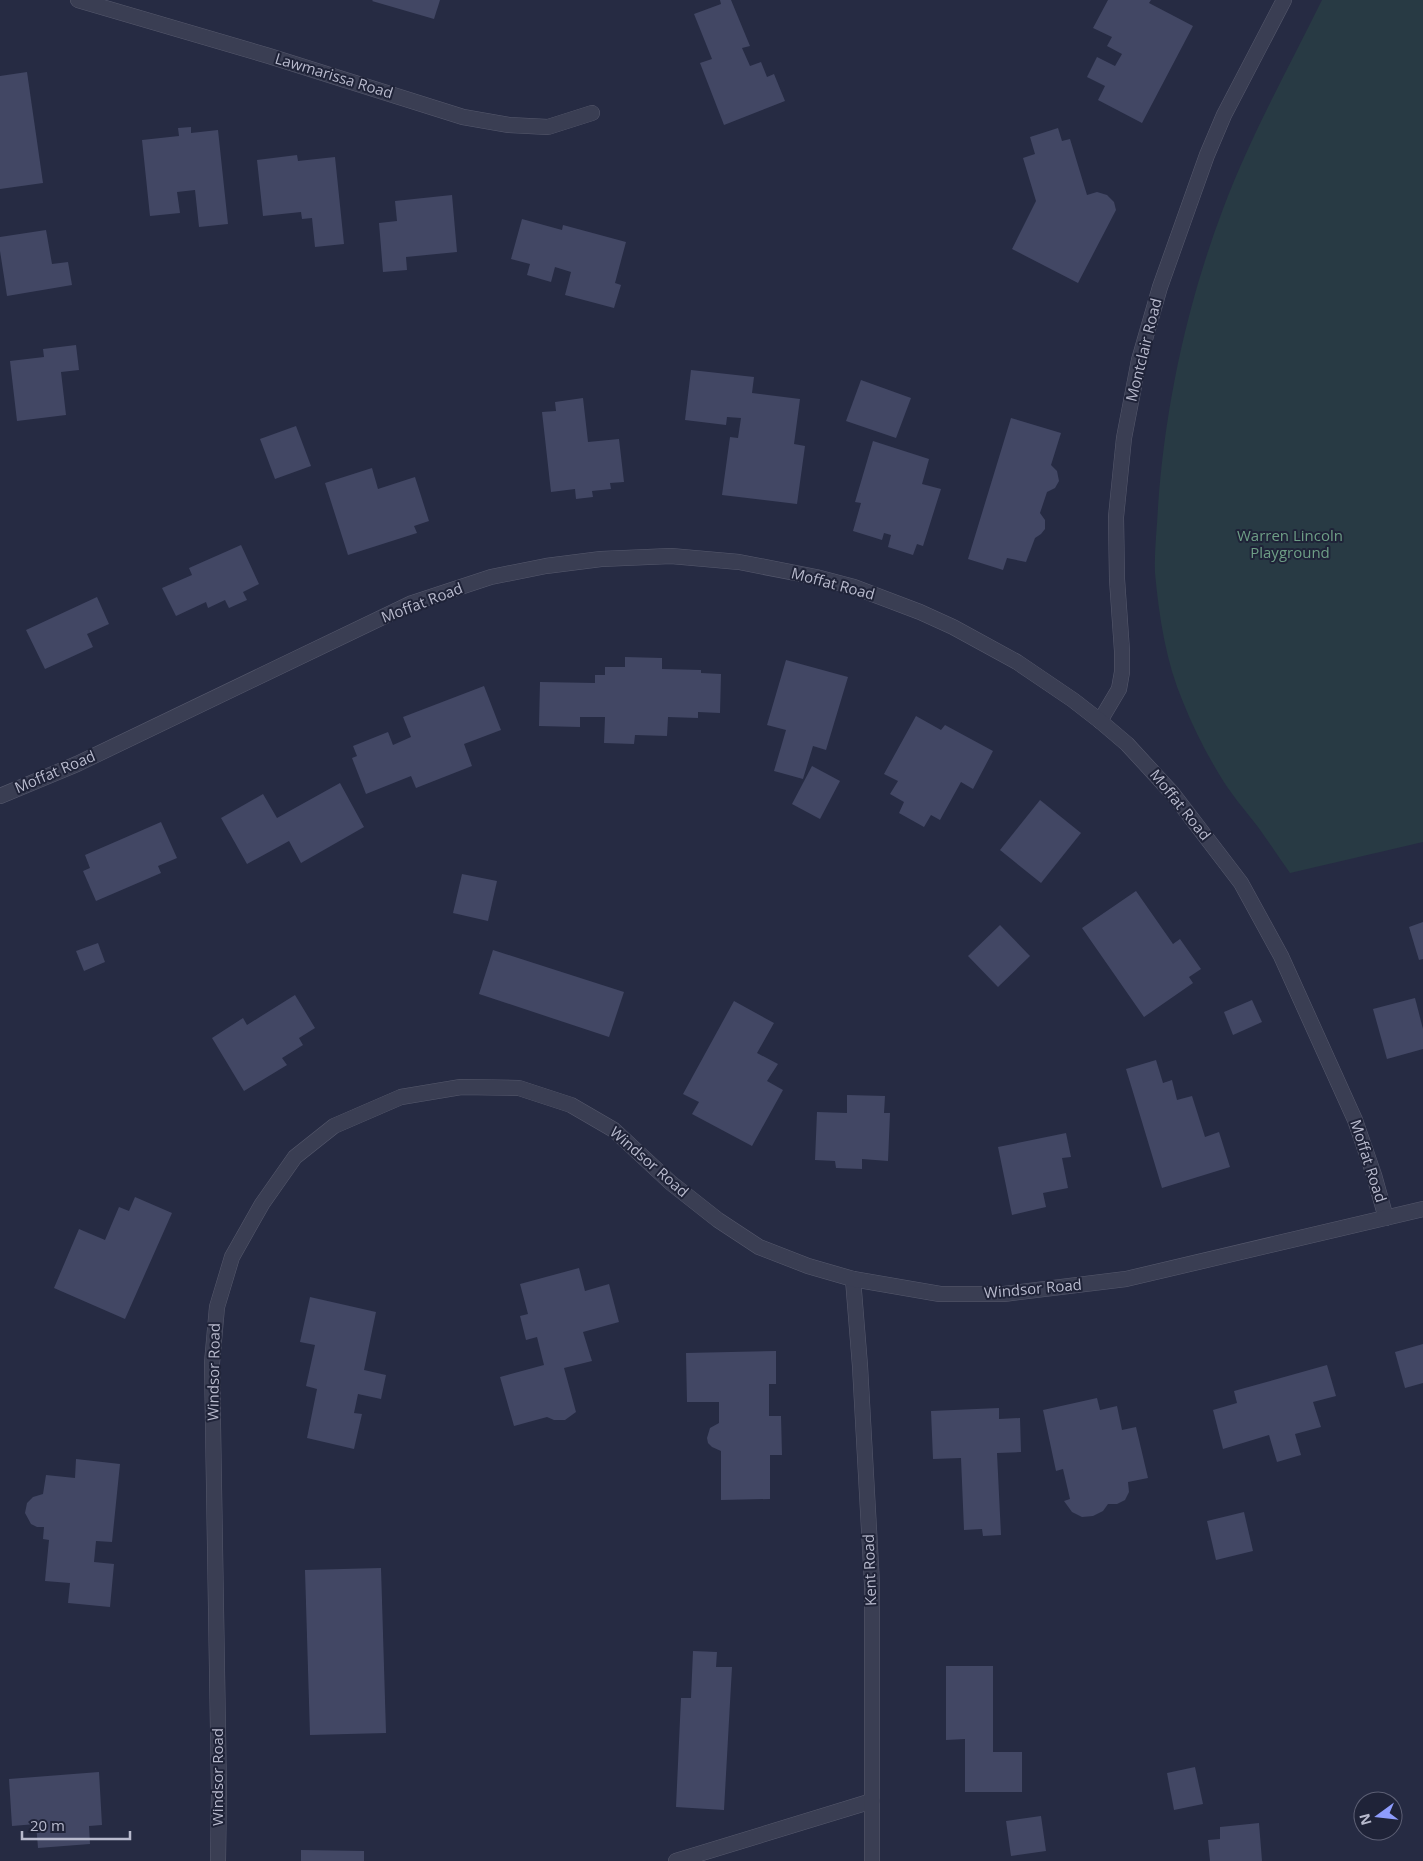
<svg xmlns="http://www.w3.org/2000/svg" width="1423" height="1861" font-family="'Open Sans',sans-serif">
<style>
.green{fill:#283a44}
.building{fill:#424764}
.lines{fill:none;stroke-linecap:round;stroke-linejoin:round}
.service-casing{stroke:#56596d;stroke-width:16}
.minor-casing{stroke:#56596d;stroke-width:16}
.service{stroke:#3a3e53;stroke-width:15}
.minor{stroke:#3a3e53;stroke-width:15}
.labels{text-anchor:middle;stroke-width:4;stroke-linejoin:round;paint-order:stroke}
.street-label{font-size:15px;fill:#b8bacd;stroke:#1f2338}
.park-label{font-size:15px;fill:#6e9e86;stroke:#1f2338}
</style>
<rect width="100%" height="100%" fill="#262b43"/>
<!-- green -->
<path class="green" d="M1322,0H1423V842L1290,873C1279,858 1269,842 1258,827C1244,809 1230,793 1219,774C1205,751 1193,727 1183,702C1166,662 1159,617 1155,573C1154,552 1157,529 1158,507C1165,406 1187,304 1223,209C1250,137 1288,69 1322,0Z"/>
<!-- building -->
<g class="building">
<polygon points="373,0 440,0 434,19 372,1"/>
<polygon points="720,0 731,0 750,46 742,48 750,66 761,62 767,77 774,74 785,101 724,125 700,63 712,59 694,14 721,4"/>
<polygon points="1108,0 1151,0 1149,3 1193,26 1142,123 1098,100 1105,86 1087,77 1097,57 1115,66 1122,54 1107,46 1112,37 1093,28"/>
<polygon points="27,72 43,183 0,189 0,76"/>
<polygon points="191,127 191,133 218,130 228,224 199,227 195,190 177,192 180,213 150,216 142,140 179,136 178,128"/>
<polygon points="1058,128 1062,141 1070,139 1087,195 1097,192 1107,195 1114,202 1116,210 1078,283 1012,249 1036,201 1023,158 1035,154 1030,137"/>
<polygon points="297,155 298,161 335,157 344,244 315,247 312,218 302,219 301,212 263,216 257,160"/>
<polygon points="452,195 457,252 406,257 407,270 383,272 379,223 397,221 395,201"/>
<polygon points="522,219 562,230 563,225 626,242 615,283 621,285 614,308 565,295 571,272 555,267 551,282 527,275 530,264 511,259"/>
<polygon points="46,230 52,264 68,262 72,285 7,296 0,251 0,237"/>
<polygon points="76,345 79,370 61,372 66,415 17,421 10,361 44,357 43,349"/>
<polygon points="691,370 754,377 752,393 800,399 794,444 805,446 797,504 722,495 730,437 738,438 741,418 727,417 726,425 685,420"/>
<polygon points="861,380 911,398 896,438 846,421"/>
<polygon points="583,398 588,442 619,439 624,482 610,483 611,489 592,491 593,497 576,499 575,489 551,492 542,412 556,411 555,402"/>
<polygon points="1011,418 1061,433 1051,465 1057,471 1059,481 1055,488 1047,492 1040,513 1045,520 1045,529 1041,534 1035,538 1026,562 1007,558 1003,570 968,559"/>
<polygon points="296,426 311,466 275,479 260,439"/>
<polygon points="873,441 929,459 922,484 941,489 923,546 917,544 913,555 888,547 891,535 884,533 882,540 853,531 861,503 855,502"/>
<polygon points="372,468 378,489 415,477 429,521 414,526 417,533 348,555 325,483"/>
<polygon points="241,545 259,584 243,592 247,600 229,608 225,600 208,608 206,602 176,616 162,588 192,575 189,568"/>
<polygon points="97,597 109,624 87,634 93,647 45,669 26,630"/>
<polygon points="625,657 662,658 662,669 701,670 701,673 721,674 720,713 698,712 698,718 668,717 667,736 635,735 634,744 604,743 605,717 580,717 580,727 539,726 540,682 595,683 595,675 605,675 605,667 625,667"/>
<polygon points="786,660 848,677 826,750 813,746 803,779 774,771 786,730 767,725"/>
<polygon points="484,686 501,730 464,744 472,766 416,788 411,776 366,794 352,758 357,756 353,746 388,732 393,745 411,737 403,717"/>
<polygon points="916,716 941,730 945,725 993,751 973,789 961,782 940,820 931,815 924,827 899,813 904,802 890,794 898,781 884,774"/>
<polygon points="812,766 840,781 820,819 792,804"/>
<polygon points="340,783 364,827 301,863 289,841 247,864 221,818 263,794 277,818"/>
<polygon points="1040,800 1081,833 1041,883 1000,850"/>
<polygon points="161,822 177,858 158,866 161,873 96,901 83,871 90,868 85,855"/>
<polygon points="462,874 497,881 488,921 453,913"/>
<polygon points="1136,891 1173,944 1180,939 1201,969 1189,977 1193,983 1144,1017 1082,928"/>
<polygon points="1423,922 1423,959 1419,960 1409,927"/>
<polygon points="1000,925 1030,956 998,987 968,956"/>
<polygon points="98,943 105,962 84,971 76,951"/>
<polygon points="493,950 624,992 609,1037 479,994"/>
<polygon points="295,995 315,1028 299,1038 303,1045 282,1058 287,1065 244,1091 212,1038 243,1018 247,1025"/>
<polygon points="1415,998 1423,1029 1423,1049 1387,1059 1373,1009"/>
<polygon points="1252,1000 1262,1022 1233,1035 1224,1012"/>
<polygon points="734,1001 774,1023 757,1053 778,1064 767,1081 783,1090 752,1146 692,1114 699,1102 683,1094"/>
<polygon points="1156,1060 1163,1083 1172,1080 1177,1100 1192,1096 1205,1137 1219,1132 1230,1167 1162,1188 1126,1069"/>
<polygon points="847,1095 885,1096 884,1113 890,1113 888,1161 862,1159 862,1169 836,1168 835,1161 815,1160 817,1112 847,1113"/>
<polygon points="1066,1133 1071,1157 1062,1158 1068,1188 1043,1193 1046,1207 1012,1215 998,1147"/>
<polygon points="135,1197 172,1213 125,1319 54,1288 79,1229 105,1240 119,1207 129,1211"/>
<polygon points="579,1268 585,1291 609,1284 619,1322 583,1332 592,1361 564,1368 576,1412 565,1420 554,1420 547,1417 514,1426 500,1377 544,1365 537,1337 526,1340 520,1316 528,1314 520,1284"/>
<polygon points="310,1297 376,1312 364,1370 386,1375 381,1399 358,1394 354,1413 362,1414 354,1449 307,1438 317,1389 306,1386 315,1345 300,1342"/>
<polygon points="1423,1344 1423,1383 1405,1388 1395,1352"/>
<polygon points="776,1351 776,1384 769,1384 769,1416 781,1416 782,1455 770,1455 770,1499 721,1500 721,1451 712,1447 708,1443 707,1438 710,1428 719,1423 719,1402 687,1402 686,1353"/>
<polygon points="1327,1365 1336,1396 1313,1402 1321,1427 1295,1434 1301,1455 1277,1462 1269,1435 1223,1449 1213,1410 1237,1403 1234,1391"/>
<polygon points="1097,1398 1100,1410 1117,1406 1122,1430 1136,1427 1148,1478 1128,1482 1129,1492 1125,1500 1117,1504 1108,1504 1103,1511 1093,1516 1082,1517 1072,1512 1064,1501 1070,1499 1063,1469 1056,1471 1043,1410"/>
<polygon points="999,1408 999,1419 1020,1418 1021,1452 997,1453 1001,1535 983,1536 982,1529 964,1530 961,1458 933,1459 931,1411"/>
<polygon points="76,1459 120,1464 112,1542 96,1541 94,1562 114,1564 110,1607 68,1603 70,1583 45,1581 49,1540 43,1539 44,1527 37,1527 31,1524 25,1513 27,1503 33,1497 43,1494 46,1475 75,1478"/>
<polygon points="1244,1512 1253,1551 1216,1560 1207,1521"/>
<polygon points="381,1568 386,1733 310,1735 305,1570"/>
<polygon points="693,1651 717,1652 716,1667 732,1667 724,1810 676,1807 681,1698 691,1698"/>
<polygon points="946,1666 993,1666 993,1752 1022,1752 1022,1792 965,1792 965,1739 946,1740"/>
<polygon points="1195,1767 1203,1804 1174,1810 1167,1773"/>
<polygon points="99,1772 102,1825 89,1826 90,1844 38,1848 36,1824 12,1826 9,1779"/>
<polygon points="1041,1816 1046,1851 1011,1856 1006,1821"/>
<polygon points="1259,1823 1262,1861 1210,1861 1208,1840 1220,1839 1220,1827"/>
<polygon points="301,1850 364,1851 364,1861 301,1861"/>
</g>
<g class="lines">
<defs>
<polyline id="service" points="676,1861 872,1801"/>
<g id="minor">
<polyline points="78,0 269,56 463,117 509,125 548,127 592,113"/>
<polyline points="1100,721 1119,689 1122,672 1122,651 1117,579 1116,517 1124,438 1139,360 1160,287 1207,155 1224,115 1284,0"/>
<polyline points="0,796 77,764 412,603 491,577 546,566 601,559 671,556 739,562 816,577 854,587 920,612 953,627 1017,662 1073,700 1100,721 1127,744 1173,794 1241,883 1281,956 1355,1120 1374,1175 1386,1218"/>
<polyline points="853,1279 860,1366 872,1584 872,1861"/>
<polyline points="218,1861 219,1792 212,1363 217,1307 232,1257 262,1204 295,1157 334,1126 401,1097 461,1087 519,1088 571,1105 614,1130 671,1183 718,1220 759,1247 808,1266 853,1279 940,1294 1004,1294 1126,1279 1423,1209"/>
</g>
</defs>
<!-- service casing -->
<use href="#service" class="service-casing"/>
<!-- minor casing -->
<use href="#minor" class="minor-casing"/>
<!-- service -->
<use href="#service" class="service"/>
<!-- minor -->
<use href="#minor" class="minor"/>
</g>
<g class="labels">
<!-- street labels -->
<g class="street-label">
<text transform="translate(334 76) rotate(17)" y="5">Lawmarissa Road</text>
<text transform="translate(1144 350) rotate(-76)" y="5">Montclair Road</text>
<text transform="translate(833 584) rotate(15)" y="5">Moffat Road</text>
<text transform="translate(422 603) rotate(-21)" y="5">Moffat Road</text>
<text transform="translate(55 772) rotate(-23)" y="5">Moffat Road</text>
<text transform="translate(1180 805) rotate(51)" y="5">Moffat Road</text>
<text transform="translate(1368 1161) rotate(72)" y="5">Moffat Road</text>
<text transform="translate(649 1162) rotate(41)" y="5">Windsor Road</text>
<text transform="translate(1033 1289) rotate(-5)" y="5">Windsor Road</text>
<text transform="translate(214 1372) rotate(-89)" y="5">Windsor Road</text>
<text transform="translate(870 1570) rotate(-92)" y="5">Kent Road</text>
<text transform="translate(218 1777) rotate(-90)" y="5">Windsor Road</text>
</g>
<!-- park labels -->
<g class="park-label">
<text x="1290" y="541">Warren Lincoln<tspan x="1290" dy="17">Playground</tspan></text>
</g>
</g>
<!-- north arrow -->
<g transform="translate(1378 1816) rotate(255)"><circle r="24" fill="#1f2338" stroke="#5c5f74"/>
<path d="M0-4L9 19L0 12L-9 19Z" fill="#8e9cfc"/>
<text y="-8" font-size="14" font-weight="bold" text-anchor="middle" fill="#b8bacd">N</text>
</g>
<!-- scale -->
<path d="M22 1831v8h108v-8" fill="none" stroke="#b8bacd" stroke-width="2.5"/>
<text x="30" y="1831" font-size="15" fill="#b8bacd" stroke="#1f2338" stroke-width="4" paint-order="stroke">20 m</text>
</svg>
